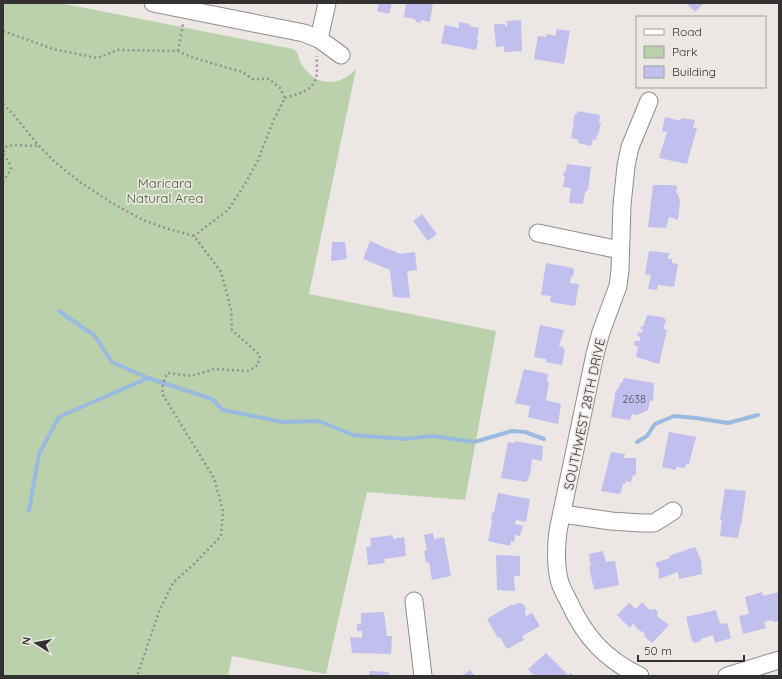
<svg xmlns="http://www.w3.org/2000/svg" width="782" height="679" font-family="Quicksand,sans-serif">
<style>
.green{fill:#bbd1ab}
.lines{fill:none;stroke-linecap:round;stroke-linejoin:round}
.stream{stroke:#99bbe0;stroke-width:4}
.building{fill:#c1bfed}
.minor-casing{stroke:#928d8b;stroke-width:19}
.path{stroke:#95918f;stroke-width:2.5;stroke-dasharray:2 3;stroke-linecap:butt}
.minor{stroke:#fff;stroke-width:17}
.labels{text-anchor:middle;stroke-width:3.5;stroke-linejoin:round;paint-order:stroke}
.number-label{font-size:11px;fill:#575560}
.park-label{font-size:13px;fill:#436125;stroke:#ece6e4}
.street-label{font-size:13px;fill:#343231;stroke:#ece6e4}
</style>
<rect width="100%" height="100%" fill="#ece6e4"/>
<!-- green -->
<path class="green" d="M3,3H60L293,49C300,53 298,60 302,65C316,87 339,87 356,69L309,294L496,331L465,500L367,492L326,674L232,656L228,676H3Z"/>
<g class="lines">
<!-- stream -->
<g class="stream">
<polyline points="59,311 95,336 112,362 148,378 212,399 223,410 283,422 319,421 353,435 405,439 433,436 474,442 512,431 525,432 544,439"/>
<polyline points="637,442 647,436 655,424 674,416 696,418 728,423 758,415"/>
<polyline points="29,511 39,454 59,417 148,378"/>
</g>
</g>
<!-- building -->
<g class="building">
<polygon points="379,3 392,3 389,14 377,11"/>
<polygon points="406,3 433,3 430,22 422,20 420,23 416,22 415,19 404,17"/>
<polygon points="686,3 704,3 695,12"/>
<polygon points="521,20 522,51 504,52 504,46 496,47 494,24 505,24 505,26 507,26 507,21"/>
<polygon points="459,22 470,24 469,26 479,28 477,40 478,41 476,50 441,43 445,25 459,28"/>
<polygon points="557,29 570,31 564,64 534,59 538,36 546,37 547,34 555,36"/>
<polygon points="577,111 600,115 599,123 601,123 598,135 597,134 596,140 593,139 591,146 578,143 579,140 571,138 574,122 573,122 575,114 577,114"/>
<polygon points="665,117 681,121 681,118 695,120 693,128 697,128 687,164 659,158 667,132 662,131"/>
<polygon points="567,164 591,167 588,190 585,192 583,204 569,203 571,188 563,187 565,177 563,176 564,172 566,171"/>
<polygon points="653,185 670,185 677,186 676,193 678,194 680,201 678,220 669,217 666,228 648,227"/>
<polygon points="422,214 437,234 428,241 413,221"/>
<polygon points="370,241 400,254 415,252 417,270 407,271 410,298 393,297 390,270 363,259"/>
<polygon points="332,242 345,242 347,259 331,261"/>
<polygon points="649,251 669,253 668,259 672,259 672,263 678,264 674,287 658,285 657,290 648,289 651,275 645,274"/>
<polygon points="546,263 573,268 574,272 573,276 571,277 570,283 579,284 575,306 550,302 551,296 541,295"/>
<polygon points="647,315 662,317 666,320 663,329 667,330 659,364 636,357 638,346 634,345 635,341 640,341 640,337 637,336 638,332 642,333 643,329 640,329 641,326 643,327"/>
<polygon points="540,325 564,330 559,346 564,347 563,349 565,350 562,365 546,362 546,359 534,357"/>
<polygon points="524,369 548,374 547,381 549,383 546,400 561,404 558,424 528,417 530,406 515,403"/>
<polygon points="624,378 654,383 653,401 650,401 648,410 637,415 632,414 630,420 611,417 615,396 615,392 619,387 620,383 622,383"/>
<polygon points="669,432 696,437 689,464 686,464 685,468 676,467 676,470 662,467"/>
<polygon points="515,441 543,446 542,461 532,459 530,475 526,482 501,478 508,442 515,443"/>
<polygon points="611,452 625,454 624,458 636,458 636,475 633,475 631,482 626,481 625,484 623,484 620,494 601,491"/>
<polygon points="725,489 746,491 741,526 740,526 738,538 720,536 722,520 720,520"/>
<polygon points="498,493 530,499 526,522 516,520 515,524 523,526 520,536 515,535 514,542 511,541 510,546 488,541 492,521 491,519 492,513 494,512"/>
<polygon points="433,533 434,539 444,537 451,576 432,580 429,562 426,563 424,551 427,550 424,535"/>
<polygon points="393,535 393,539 404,537 406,556 384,559 385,563 368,565 366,547 371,546 370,538"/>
<polygon points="695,547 701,560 702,574 679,579 678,572 659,579 659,570 655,563 670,558 669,556"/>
<polygon points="603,551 606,562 615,561 619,585 594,590 589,566 591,566 589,554"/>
<polygon points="496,555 520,556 520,576 514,576 515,591 497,590"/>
<polygon points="762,592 763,596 779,592 779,621 773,622 772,620 764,622 766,628 743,634 739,616 749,614 745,597"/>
<polygon points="642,602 650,610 655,609 658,612 657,616 669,625 652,643 644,636 645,634 642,631 641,632 633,624 630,628 617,615 629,603 636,609"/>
<polygon points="518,603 523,604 526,608 525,613 526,616 532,613 540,626 522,636 524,640 507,649 500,637 498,638 487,619 512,604 513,606"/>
<polygon points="716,610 720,624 727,623 731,638 715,643 713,635 701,639 700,641 695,643 692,641 686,617"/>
<polygon points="384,612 387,636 392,636 391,654 352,653 350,637 362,638 362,631 357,631 357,624 361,624 361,613"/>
<polygon points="546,653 568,675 571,673 574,676 534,676 528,669"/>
<polygon points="470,670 475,676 461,676"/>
<polygon points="370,671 389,672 388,676 369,676"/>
</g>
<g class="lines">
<defs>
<g id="minor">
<polyline points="153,3 304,33 319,39 341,55"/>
<polyline points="319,39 327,3"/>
<polyline points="538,233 620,250"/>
<polyline points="563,514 611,521 641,523 654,523 673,511"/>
<polyline points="414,601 423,676"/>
<path d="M640,676C605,659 585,637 569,602C566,596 562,589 560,583C555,566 556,548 558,531L595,354L601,332L618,286L620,270L622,205L626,166L630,147L649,101"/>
<polyline points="727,676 779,660"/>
</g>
</defs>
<!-- minor casing -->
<use href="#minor" class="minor-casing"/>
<!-- path -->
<g class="path">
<polyline points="3,31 53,49 97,58 118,50 178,51 191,57 242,72 253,79 269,79 280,88 285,98 274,119 258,160 245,184 228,210 194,236"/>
<polyline points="178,51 183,24"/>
<path d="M285,98C296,94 312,92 316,78C318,71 316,63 317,56"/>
<path d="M3,104L13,114L39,146L56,163L80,182L112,203L143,220L165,228L194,236L221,272L231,309L232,330L260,355L258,365L248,371L214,369L191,376L168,373C164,378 161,389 163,395L214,478L223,511L221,536L194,564L173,583L160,609L137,676"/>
<polyline points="3,182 11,169 9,162 3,154 5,147 14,145 38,146"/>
</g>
<!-- minor -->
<use href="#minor" class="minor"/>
</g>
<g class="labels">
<!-- number labels -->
<g class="number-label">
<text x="634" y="403">2638</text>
</g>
<!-- park labels -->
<g class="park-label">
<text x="165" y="188">Maricara<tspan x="165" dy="15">Natural Area</tspan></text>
</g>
<!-- street labels -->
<g class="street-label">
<text transform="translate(584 414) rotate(-78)" y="5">SOUTHWEST 28TH DRIVE</text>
</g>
</g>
<!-- border -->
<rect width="782" height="679" fill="none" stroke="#343231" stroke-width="8"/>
<!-- legend -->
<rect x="636" y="16" width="130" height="72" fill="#ece6e4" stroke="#a29e9c"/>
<rect x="644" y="29" width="20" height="6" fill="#ffffff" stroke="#a29e9c"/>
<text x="672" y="36" font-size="12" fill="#343231">Road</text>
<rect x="644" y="46" width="20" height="12" fill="#bbd1ab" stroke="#a29e9c"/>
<text x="672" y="56" font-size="12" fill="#343231">Park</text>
<rect x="644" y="66" width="20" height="12" fill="#c1bfed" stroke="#a29e9c"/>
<text x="672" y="76" font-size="12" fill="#343231">Building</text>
<!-- north arrow -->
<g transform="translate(36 643) rotate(281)" stroke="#ece6e4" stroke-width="3" paint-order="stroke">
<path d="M0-3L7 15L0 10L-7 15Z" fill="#343231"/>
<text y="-6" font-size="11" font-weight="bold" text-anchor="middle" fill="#343231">N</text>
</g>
<!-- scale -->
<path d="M638 655v6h106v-6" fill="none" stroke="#343231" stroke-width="2"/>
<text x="644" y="655" font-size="12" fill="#343231" stroke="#ece6e4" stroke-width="3" paint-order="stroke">50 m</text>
</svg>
